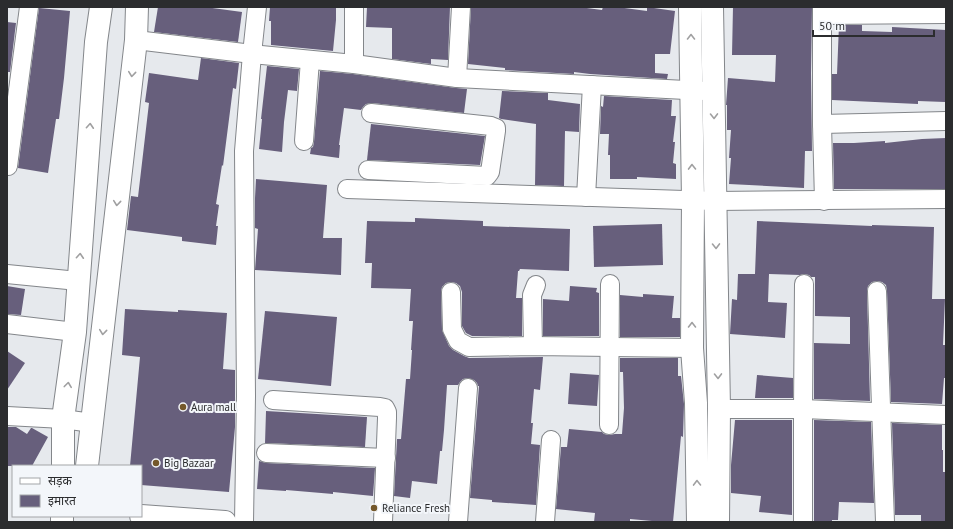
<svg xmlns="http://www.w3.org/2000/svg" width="953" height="529" font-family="'PT Sans','Noto Sans Devanagari',sans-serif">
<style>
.building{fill:#675f7c}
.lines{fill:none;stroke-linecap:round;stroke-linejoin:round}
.street-casing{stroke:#83868a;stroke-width:20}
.secondary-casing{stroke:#83868a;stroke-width:24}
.street{stroke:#fff;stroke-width:18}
.secondary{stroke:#fff;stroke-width:22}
.oneway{stroke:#a0a0a1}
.poi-dot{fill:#74582b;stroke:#f3f6fa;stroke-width:1.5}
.labels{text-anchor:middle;stroke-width:4;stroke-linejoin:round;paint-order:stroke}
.poi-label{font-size:11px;fill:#2b2c2e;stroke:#f3f6fa;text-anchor:start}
</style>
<rect width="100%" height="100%" fill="#e6e9ed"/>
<!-- building -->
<g class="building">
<polygon points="158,7 205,7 242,12 238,42 154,32"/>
<polygon points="270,7 336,7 336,20 333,51 271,45 271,21 269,21"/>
<polygon points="367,7 450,7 448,60 431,59 431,64 392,59 392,28 366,27"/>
<polygon points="471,7 579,7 602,10 603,7 617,7 647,11 647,7 675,11 670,54 655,54 655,73 668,74 667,79 590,74 574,72 574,74 505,70 505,68 468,64"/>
<polygon points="733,7 812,7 811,73 812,151 805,151 804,188 729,184 731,158 729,158 731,130 727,130 727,105 726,105 728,78 775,82 776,55 732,55"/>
<polygon points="39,8 70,11 64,78 59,119 56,119 48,173 18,168"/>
<polygon points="7,22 16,23 10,72 7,72"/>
<polygon points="839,25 862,25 862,31 892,32 892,27 946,30 945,102 918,101 918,104 832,100 832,74 837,74"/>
<polygon points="201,58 239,63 236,89 233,88 223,166 222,165 216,204 219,205 216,226 218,226 216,245 182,241 182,237 127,230 131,196 138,197 149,103 145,102 149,73 198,80"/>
<polygon points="267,66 299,69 297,91 288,90 284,122 282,152 259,149 262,119 261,119"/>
<polygon points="320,71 353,74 456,88 467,89 464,113 372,103 366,104 363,107 361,110 344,108 339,145 340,145 339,158 310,154 311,148 313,147 314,142"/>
<polygon points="502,91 548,93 548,100 580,104 579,132 565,131 564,186 535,185 536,124 501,119 499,118"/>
<polygon points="604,96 672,100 671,116 676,116 673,142 675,142 673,163 676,164 676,179 637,177 637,179 610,179 610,155 608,155 609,134 600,134 601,106 603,107"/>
<polygon points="371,124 485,136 480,165 367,160"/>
<polygon points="946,138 946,189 834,189 833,143 854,143 885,141 885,143 922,139"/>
<polygon points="256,179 327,185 323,238 342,238 341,275 255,270 258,229 255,228 255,198"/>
<polygon points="415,218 483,221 483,226 570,229 569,271 520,269 519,271 518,271 516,298 522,298 522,336 472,336 466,333 462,326 462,292 460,286 456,283 451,282 446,283 442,287 441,292 442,330 449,346 453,350 464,356 469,358 543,357 540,390 534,389 531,423 533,423 531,444 540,445 536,505 492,502 492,500 470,498 479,386 478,386 477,383 474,380 468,378 463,379 460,382 458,385 447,385 444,430 442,451 440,451 437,484 412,481 410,498 394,496 397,439 401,439 406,379 410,379 412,350 411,350 413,321 409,321 411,289 371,288 372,263 365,263 367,221 415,222"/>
<polygon points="757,221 872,226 872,225 934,227 932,299 945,299 943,345 946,345 946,378 944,378 942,404 891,402 887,291 886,285 882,282 877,281 872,282 868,286 867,291 870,401 814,399 814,343 850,344 850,317 815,316 815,277 811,277 809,275 804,274 800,275 769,274 768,302 787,303 785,338 730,334 732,299 737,300 738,274 755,274"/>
<polygon points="662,224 663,265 594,267 593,226"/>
<polygon points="7,286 25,289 21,315 7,314"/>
<polygon points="570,286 597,288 596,292 599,293 599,336 543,336 543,299 569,301"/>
<polygon points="643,294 674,296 672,318 680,318 680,337 620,337 620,295 643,297"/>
<polygon points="125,309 178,312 178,310 227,313 223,369 235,370 235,427 229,492 141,485 141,466 130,466 140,357 122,355"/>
<polygon points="265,311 337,317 331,386 258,379"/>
<polygon points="7,351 25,363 7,390"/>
<polygon points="620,358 678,358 678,376 681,376 684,404 683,437 681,436 673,522 663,522 630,519 630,522 594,522 595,513 556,509 561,447 567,447 569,429 602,432 604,434 609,435 615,434 622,434 624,408 623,372 620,372"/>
<polygon points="570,373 599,375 597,406 568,404"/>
<polygon points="757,375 793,378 793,398 755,398"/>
<polygon points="266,411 367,417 365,447 265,443"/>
<polygon points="735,420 792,420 792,515 759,512 761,496 731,493 731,465"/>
<polygon points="814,420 871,422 874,503 839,502 838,520 832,520 832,522 814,522"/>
<polygon points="892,423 942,425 942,450 943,450 943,472 946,472 946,522 921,522 921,515 895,515"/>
<polygon points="7,427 16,427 27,434 31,428 32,428 48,437 32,466 7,466"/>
<polygon points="259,461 266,463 375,468 373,496 333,492 333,494 286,490 286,491 257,489"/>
</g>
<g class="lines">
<defs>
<g id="street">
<polyline points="354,7 354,64"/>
<polyline points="822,7 822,15 946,14"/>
<polyline points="822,15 822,124 824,201"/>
<polyline points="136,40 252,54 354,64 457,78 705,91"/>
<polyline points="457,78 461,7"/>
<polyline points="822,124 946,121"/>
<polyline points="304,141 310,60"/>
<polyline points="8,166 29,7"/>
<polyline points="368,170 487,176 490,172 496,131 496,128 491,126 371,113"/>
<polyline points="347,189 715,201 946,199"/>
<polyline points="586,197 592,85"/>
<polyline points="7,274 78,281"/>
<polyline points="877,291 885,522"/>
<polyline points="451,292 452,329 458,341 469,347 533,346 692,348"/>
<polyline points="7,324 75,332"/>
<polyline points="533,346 532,295 536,285"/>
<polyline points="273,400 380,407 385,408 387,412 387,418 383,522"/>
<polyline points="719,409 803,409 946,415"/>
<polyline points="7,416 63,419 92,423"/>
<polyline points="609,425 610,284"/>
<polyline points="266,453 386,458"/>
<polyline points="244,522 246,396 244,151 252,54 257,7"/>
<polyline points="458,522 468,388"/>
<polyline points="545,522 551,440"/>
<polyline points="803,522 803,409 804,284"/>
</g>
<g id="secondary">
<polyline points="690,7 693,200 692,348 696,403 698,522"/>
<polyline points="712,7 719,409 718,522"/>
<polyline points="63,466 63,419 75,332 96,42 101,7"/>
<polyline points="87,466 136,40 137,7"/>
<polyline points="141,516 225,522"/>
<polyline points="62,522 62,516"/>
</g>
</defs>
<!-- street casing -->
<use href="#street" class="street-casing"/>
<!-- secondary casing -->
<use href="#secondary" class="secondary-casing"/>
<!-- street -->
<use href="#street" class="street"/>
<!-- secondary -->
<use href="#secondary" class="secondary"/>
</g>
<!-- one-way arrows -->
<defs><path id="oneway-chevron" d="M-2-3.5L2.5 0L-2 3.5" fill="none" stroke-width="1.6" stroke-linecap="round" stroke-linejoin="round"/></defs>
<g class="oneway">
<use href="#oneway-chevron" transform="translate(691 37) rotate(-90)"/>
<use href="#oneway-chevron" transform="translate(132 74) rotate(96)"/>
<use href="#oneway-chevron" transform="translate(714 116) rotate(89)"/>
<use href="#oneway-chevron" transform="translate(90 126) rotate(-86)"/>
<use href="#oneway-chevron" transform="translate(692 167) rotate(-91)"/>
<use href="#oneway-chevron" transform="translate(117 203) rotate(96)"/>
<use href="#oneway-chevron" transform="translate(716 246) rotate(89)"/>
<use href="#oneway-chevron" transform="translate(80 256) rotate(-86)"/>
<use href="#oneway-chevron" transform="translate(692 325) rotate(-90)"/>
<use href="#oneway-chevron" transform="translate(103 332) rotate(96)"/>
<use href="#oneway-chevron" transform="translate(718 376) rotate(89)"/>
<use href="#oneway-chevron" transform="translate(68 385) rotate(-83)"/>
<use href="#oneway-chevron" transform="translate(697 483) rotate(-91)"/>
</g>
<!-- markers -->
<g class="poi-dot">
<circle cx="183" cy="407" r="4"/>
<circle cx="156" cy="463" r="4"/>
<circle cx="374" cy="508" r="4"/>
</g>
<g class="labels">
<!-- poi labels -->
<g class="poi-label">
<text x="191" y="411">Aura mall</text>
<text x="164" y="467">Big Bazaar</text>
<text x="382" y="512">Reliance Fresh</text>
</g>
</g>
<!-- border -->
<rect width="953" height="529" fill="none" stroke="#2b2c2e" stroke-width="16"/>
<!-- legend -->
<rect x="12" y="465" width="130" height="52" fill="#f3f6fa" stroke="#a3a5a8"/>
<rect x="20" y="478" width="20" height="6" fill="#ffffff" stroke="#a3a5a8"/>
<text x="48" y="485" font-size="12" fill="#2b2c2e">सड़क</text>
<rect x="20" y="495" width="20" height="12" fill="#675f7c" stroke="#a3a5a8"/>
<text x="48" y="505" font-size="12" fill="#2b2c2e">इमारत</text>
<!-- scale -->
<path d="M813 30v6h121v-6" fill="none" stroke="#2b2c2e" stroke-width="2"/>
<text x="819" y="30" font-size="12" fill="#2b2c2e" stroke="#f3f6fa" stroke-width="3" paint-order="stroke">50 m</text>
</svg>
